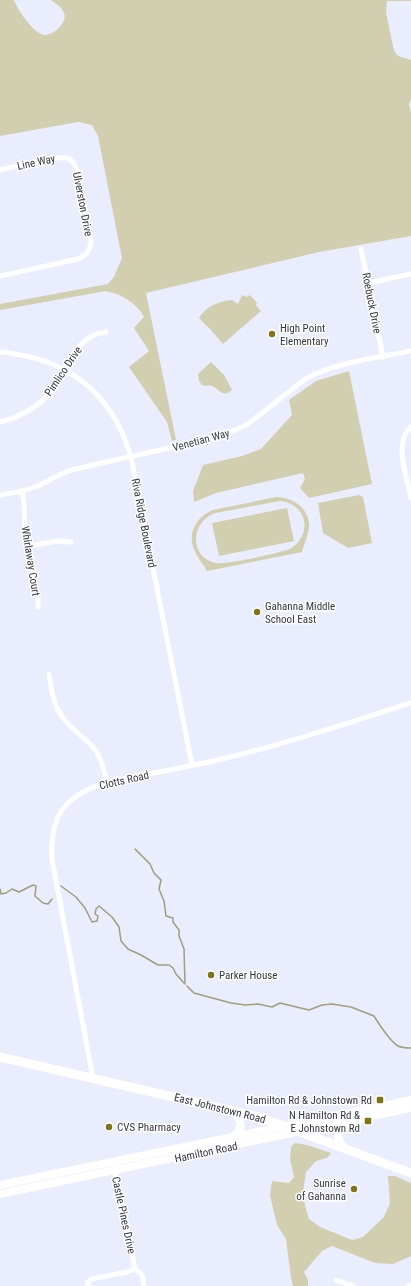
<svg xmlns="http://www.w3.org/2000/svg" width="411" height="1286" font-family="'Roboto Condensed',sans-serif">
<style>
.green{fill:#d2ceb0;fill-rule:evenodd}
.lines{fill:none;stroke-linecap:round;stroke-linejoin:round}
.stream{stroke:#a29d7c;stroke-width:1.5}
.minor{stroke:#fff;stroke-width:5}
.primary{stroke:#fff;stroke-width:8}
.trunk{stroke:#fff;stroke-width:9}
.poi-dot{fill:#807416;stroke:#fff;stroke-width:1.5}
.labels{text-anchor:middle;stroke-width:3;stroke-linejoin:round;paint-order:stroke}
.street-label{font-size:11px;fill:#353742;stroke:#fff}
.poi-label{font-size:11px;fill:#353742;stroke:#fff;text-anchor:start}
</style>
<rect width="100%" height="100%" fill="#eaedfd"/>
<!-- green -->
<g class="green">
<path d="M0,0H14C17,9 34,34 44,35C53,36 68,22 64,13C62,7 56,4 51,0H411V1H387L386,12L394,51L398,56L411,60V99L409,105L411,112V236L319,252L146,293L176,440L172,441L167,422L129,367L149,351L134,328L144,317C137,303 121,294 106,291L0,310V304L108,284L114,277L122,258L98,136L92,125L78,122L0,136Z"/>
<path d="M242,295L247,297L250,295L257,303L256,305L261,311L223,344L210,329L199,318C205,307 219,301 232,300L238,304Z"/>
<path d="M211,362L224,375L232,390C223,398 220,390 212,386C209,385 205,386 202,385L199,381L198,374Z"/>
<polygon points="349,371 372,484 309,498 300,488 305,479 303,473 216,493 194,502 193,491 203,465 242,456 261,449 292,415 289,400 316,381"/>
<polygon points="359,495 363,497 372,543 348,548 323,533 318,503"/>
<path d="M276,497C293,497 310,509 309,527C308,536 304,544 302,552L207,571C203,564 197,557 194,549C187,533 197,516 213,510ZM280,501C308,504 313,535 290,549C279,553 226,565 216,563C189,558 190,522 215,513Z"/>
<polygon points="287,508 294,541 219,556 212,523"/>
<polygon points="295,1143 307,1145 331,1153 327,1158 316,1161 306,1172 303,1192 305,1206 309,1219 320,1227 352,1240 363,1237 384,1217 390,1203 388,1176 395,1176 411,1183 411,1256 393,1264 375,1263 332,1246 322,1251 304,1272 308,1280 308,1286 293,1286 291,1278 286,1239 277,1225 270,1195 272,1181 289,1183 294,1177 290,1159 291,1147"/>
</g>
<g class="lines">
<!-- stream -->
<g class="stream">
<polyline points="135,849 150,864 154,873 161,880 159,889 164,901 166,916 173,918 173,922 179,930 179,936 184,949 185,984"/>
<polyline points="61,886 76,897 85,908 92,922 97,921 98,916 95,914 96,909 99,906 112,917 119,927 121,941 128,949 141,955 158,965 169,965 173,968 176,974 184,983"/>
<polyline points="0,889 1,894 6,893 12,889 19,892 33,885 36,886 35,896 43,903 48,904 52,899"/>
<path d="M187,986L194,993L231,1003L245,1005L258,1004L272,1007L280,1003L309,1010L322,1005L332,1004L351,1007L374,1016C379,1024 390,1041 398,1046C402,1048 407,1048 411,1048"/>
</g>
<!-- minor -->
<g class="minor">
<path d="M0,170C13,167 57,155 67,158C73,160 75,165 77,170L91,241C90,251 87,255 78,259L0,276"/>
<polyline points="361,249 383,357"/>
<polyline points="368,283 411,274"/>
<path d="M0,352C67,358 112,392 131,457L192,765"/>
<path d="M0,422C18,418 38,407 50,393C67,372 74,335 106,332"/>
<path d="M411,427C393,441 407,478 411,498"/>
<polyline points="22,491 24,502 25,530 38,597 38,607"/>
<path d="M0,495C14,493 27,491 40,485C50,480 60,474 71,470L222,436L248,424L305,379C336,362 376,358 411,351"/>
<polyline points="28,546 59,541 71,542"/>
<path d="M49,674C51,686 52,699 58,710C66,725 80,734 92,746C101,756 104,770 107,782"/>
<path d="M93,1078L52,859C49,815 66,795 107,782C144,775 181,768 218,760C283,745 347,723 411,703"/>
<polyline points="113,1162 135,1269 142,1275 144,1286"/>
<polyline points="336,1280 353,1286"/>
<polyline points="88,1286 88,1283 91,1279 127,1272 135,1269"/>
<polyline points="408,1286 411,1285"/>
</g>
<!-- primary -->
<g class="primary">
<polyline points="231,1110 238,1116 241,1126 237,1133 233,1137"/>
<path d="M346,1123C333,1131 337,1140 346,1149"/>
<polyline points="0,1185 411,1100"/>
<polyline points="0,1194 411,1108"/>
</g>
<!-- trunk -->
<polyline class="trunk" points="0,1057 259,1117 411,1173"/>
</g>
<!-- markers -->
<g class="poi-dot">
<circle cx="272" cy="334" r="4"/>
<circle cx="257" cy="612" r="4"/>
<circle cx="211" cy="975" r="4"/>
<rect x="376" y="1096" width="8" height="8" rx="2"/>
<rect x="364" y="1117" width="8" height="8" rx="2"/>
<circle cx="109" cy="1127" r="4"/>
<circle cx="354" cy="1189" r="4"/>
</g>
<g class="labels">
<!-- street labels -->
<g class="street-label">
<text transform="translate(36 162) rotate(-12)" y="4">Line Way</text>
<text transform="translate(83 204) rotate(79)" y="4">Ulverston Drive</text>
<text transform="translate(372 303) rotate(79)" y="4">Roebuck Drive</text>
<text transform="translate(63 371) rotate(-56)" y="4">Pimlico Drive</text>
<text transform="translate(201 440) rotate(-15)" y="4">Venetian Way</text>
<text transform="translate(144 523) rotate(79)" y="4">Riva Ridge Boulevard</text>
<text transform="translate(31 561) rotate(81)" y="4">Whirlaway Court</text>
<text transform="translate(124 780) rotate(-13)" y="4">Clotts Road</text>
<text transform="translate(220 1108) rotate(14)" y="4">East Johnstown Road</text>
<text transform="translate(206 1152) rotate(-12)" y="4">Hamilton Road</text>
<text transform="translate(124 1215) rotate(78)" y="4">Castle Pines Drive</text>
</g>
<!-- poi labels -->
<g class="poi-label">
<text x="280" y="332">High Point<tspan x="280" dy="13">Elementary</tspan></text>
<text x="265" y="610">Gahanna Middle<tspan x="265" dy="13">School East</tspan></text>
<text x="219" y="979">Parker House</text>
<text x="372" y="1104" text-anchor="end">Hamilton Rd &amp; Johnstown Rd</text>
<text x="360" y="1119" text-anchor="end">N Hamilton Rd &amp;<tspan x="360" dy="13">E Johnstown Rd</tspan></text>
<text x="117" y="1131">CVS Pharmacy</text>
<text x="346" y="1187" text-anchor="end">Sunrise<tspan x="346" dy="13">of Gahanna</tspan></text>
</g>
</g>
</svg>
